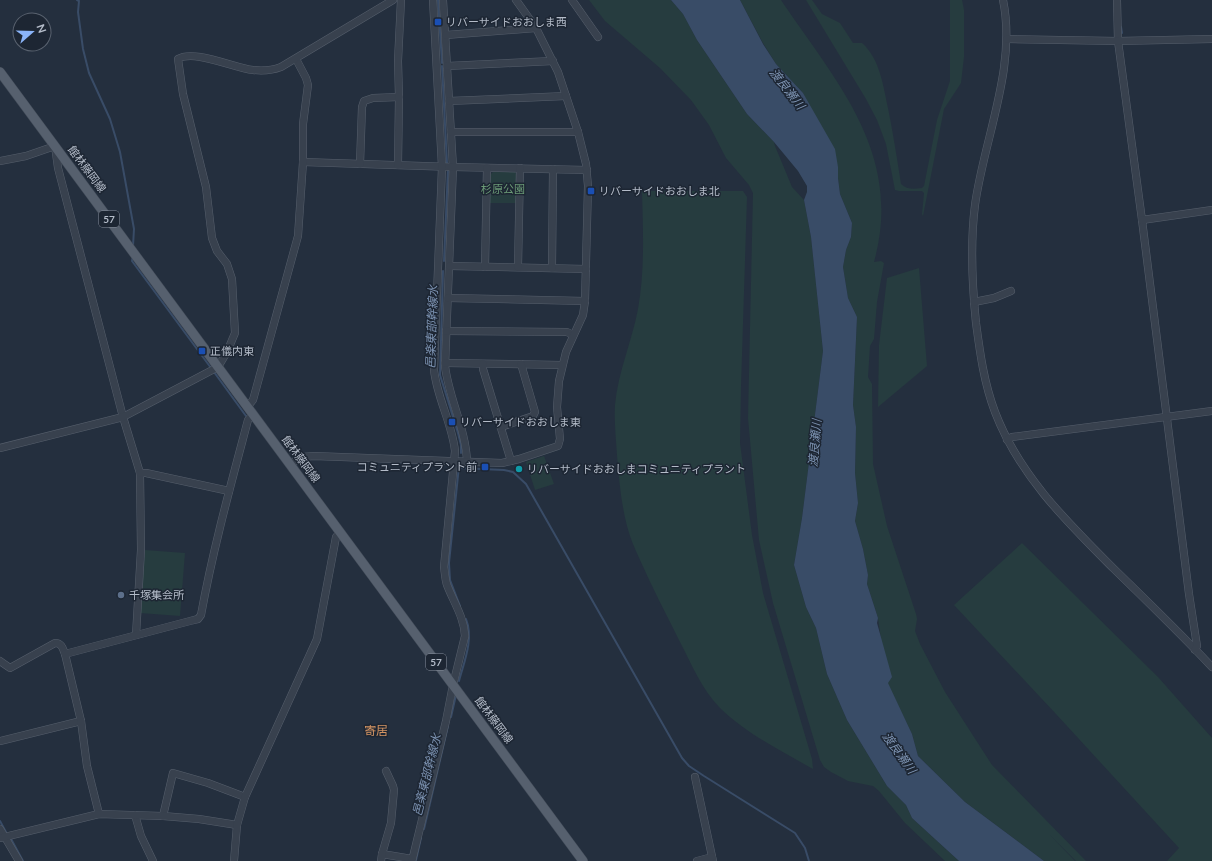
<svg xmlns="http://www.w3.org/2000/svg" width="1212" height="861" font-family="Lato,'Noto Sans JP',sans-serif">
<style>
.green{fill:#263c3f}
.water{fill:#394c67}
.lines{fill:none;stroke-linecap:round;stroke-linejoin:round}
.stream{stroke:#394c67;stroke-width:2}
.minor-casing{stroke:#565f6c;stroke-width:8}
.major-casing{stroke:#414a57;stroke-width:10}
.minor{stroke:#38414e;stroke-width:7}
.major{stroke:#56606e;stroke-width:9}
.transit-dot{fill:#1a4fb4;stroke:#1d2633;stroke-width:1.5}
.culture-dot{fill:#0f9aa8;stroke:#1d2633;stroke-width:1.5}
.service-dot{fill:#5c6f8a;stroke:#1d2633;stroke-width:1.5}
.labels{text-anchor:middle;stroke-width:3;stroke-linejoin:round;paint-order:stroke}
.shield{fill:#1d2633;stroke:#878f9c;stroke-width:1}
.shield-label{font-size:10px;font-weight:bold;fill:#b4bcc9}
.poi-label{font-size:11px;fill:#b4bcc9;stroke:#1d2633;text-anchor:start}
.street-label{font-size:11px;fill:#b4bcc9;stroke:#1d2633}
.park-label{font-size:11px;fill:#6b9a76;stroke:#1d2633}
.water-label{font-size:12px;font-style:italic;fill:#7c92b1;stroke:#1d2633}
.neighbourhood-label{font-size:12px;fill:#d59563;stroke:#1d2633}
</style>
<rect width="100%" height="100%" fill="#242f3e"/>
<!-- green -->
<g class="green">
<polygon points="589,0 671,0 683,14 697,40 747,114 774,142 775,146 792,187 804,200 811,237 823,351 802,518 794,565 806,607 816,628 827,674 847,720 887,786 906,805 912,818 959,861 945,861 905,823 879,791 873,786 848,781 831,772 824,767 820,760 773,603 759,540 748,418 753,193 749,185 726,158 709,125 691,100 660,68 605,21"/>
<path d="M740,0H781C837,83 904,154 874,262L881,261L884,263L877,302L874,339L870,346L868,377L872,384L873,464L887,526L916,614L917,619L915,631L920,644L945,692L992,765L1086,861H1076L1049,834L1075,861H1044L965,802L918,756L912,734L887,683L878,618L867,584L868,575L863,549L855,521L858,503L855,473L856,427L853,405L857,317L848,298L843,267L846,250L851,237L852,223L840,194L838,178V167L803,93L776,64L763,43Z"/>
<path d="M806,0H812L822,14L840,23L853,43H862C880,59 883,85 888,108C893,133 897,158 901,184C907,190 914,189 922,188L924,186L937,120L950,81V0H962L964,10V57L961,83L944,109L923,216L922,214L924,193L922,191H899L895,190L886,144L877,120L866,99Z"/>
<polygon points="493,172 515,172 517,175 517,203 489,203 490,175"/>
<path d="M642,191H743L747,197L741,387L740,443L752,535L763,593L812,759L813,769C781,751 747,734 720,708C702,690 691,663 679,640C666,614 652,587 640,560C635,549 630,538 627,526C621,503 619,479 617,455C616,438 614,422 615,405C618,372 632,341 638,309C645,270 643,230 642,191Z"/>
<polygon points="919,268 927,366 878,407 879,345 887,278"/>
<polygon points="544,456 554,484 535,490 526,462"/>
<polygon points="1022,543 1158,677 1212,738 1212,861 1167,861 1179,848 1056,714 954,605"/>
<polygon points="145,550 185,553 180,616 140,613"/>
</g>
<!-- water -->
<polygon class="water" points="671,0 740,0 763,44 776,64 803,93 835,149 838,167 838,178 840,194 852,223 851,237 846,250 843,267 848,298 857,317 853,405 856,427 855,473 858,503 855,521 863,549 868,575 867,584 878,618 877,623 892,677 888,683 912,734 918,756 965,802 1044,861 959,861 912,818 906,805 887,786 847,720 827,674 816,628 806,607 794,565 802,518 823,351 811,237 804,200 807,192 807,186 798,171 774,142 747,114 697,40 683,14"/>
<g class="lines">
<!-- stream -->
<g class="stream">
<polyline points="77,0 79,1 78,12 83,49 89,73 110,119 120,152 134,229 133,246"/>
<polyline points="438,0 442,63"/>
<polyline points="1121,27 1122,33"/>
<polyline points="442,66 447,163"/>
<polyline points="133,256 132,261 211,368"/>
<polyline points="444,261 448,169"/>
<polyline points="443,271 440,375 458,433 461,445 461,453"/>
<polyline points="214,372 246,416"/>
<polyline points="459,466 449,563 450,580 460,606"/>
<polyline points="459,468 504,470 513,472 526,484 682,758 689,766 704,776 795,833 805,848 809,861"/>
<path d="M459,681C464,662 474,639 466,619"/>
<polyline points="451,717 456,695"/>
<polyline points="0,821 7,834"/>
<polyline points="424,829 448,726"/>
<polyline points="10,837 23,861"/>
<polyline points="416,860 421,838"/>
</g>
<defs>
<g id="minor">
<path d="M443,0L453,167L445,366C449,399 466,429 467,462"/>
<polyline points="572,0 598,37"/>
<path d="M1003,0C1017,67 984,139 975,205C970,244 972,284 976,323C980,353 984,383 995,412C1019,475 1066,521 1113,568C1146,600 1180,633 1212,667"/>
<polyline points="1117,0 1118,41 1142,220 1189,594 1197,646 1195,650"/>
<polyline points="446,35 536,28"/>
<polyline points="1007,39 1118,41 1212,39"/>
<polyline points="447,66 553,61"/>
<polyline points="449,101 566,96"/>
<polyline points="451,132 578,132"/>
<polyline points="0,161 26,156 55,146 58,168 123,417 140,473 141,550 136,635"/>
<polyline points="303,162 453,167 587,170"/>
<polyline points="360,164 362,107 364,101 373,98 399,97"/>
<polyline points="398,165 399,97 398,61 401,0"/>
<polyline points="1142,220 1212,210"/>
<polyline points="450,266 586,269"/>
<polyline points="485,267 487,168"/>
<polyline points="518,267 520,168"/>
<polyline points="552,268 553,169"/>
<polyline points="448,298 585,301"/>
<polyline points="974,302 994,298 1011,291"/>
<polyline points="446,331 567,332 573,335"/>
<polyline points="445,363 562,365"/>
<polyline points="483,364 483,369 511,461"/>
<polyline points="247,407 253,400 298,236 303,162 303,124 308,85 306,78 296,59"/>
<polyline points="501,427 533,416 535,412 521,364"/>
<polyline points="1007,440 1012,437 1212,411"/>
<path d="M0,448L123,417L218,367L227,352L235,333L232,279L227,264L217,251L212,238L206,187L183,94L178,59C194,49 234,68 253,70C262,71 273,70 281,67L393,0"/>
<polyline points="290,464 302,457 314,456 502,463 519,459 558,446 560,439 557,407 559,381 566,352 583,315 585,301 588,186 586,164 578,132 558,72 536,28 516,0"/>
<polyline points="140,473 146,473 229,491"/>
<path d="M0,661L10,668L55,643C62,643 63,649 65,654"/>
<polyline points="0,741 81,721"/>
<polyline points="695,777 713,861"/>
<path d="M99,814L87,766L81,721L65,654L190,621L198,619L201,615C213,549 231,484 248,420L253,414"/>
<polyline points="135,815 141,836 153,861"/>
<polyline points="163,816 173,773 208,783 245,797"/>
<polyline points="0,829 19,861"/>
<polyline points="0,838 99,814 163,816 199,819 237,825"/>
<polyline points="382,854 412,859"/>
<polyline points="234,861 237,825 245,797 317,639 336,537 340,532"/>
<polyline points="381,861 382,854 391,823 394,790 393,786 386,771"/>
<path d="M412,861L446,721L453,685L465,636C464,617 454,603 447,585C445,579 445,573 444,567L455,451C452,423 437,398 434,370L442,167L433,0"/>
<polyline points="697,861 712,857"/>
</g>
<polyline id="major" points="0,72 583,861"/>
</defs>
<!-- minor casing -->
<use href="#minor" class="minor-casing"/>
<!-- major casing -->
<use href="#major" class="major-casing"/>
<!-- minor -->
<use href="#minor" class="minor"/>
<!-- major -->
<use href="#major" class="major"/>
</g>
<!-- markers -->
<g class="transit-dot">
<rect x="434" y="18" width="8" height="8" rx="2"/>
<rect x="587" y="187" width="8" height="8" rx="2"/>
<rect x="198" y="347" width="8" height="8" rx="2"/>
<rect x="448" y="418" width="8" height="8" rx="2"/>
<rect x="481" y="463" width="8" height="8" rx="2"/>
</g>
<circle class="culture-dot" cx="519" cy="469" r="4"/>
<circle class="service-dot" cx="121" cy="595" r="4"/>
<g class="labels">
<!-- shield labels -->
<g class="shield">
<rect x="99" y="211" width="20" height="16" rx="3"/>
<rect x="426" y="654" width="20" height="16" rx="3"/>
</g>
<g class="shield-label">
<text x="109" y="223">57</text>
<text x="436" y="666">57</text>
</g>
<!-- poi labels -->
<g class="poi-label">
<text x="446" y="26">リバーサイドおおしま西</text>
<text x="599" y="195">リバーサイドおおしま北</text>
<text x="210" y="355">正儀内東</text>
<text x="460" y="426">リバーサイドおおしま東</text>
<text x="477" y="471" text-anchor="end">コミュニティプラント前</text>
<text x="527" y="473">リバーサイドおおしまコミュニティプラント</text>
<text x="129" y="599">千塚集会所</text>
</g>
<!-- street labels -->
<g class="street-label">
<text transform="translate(87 169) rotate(53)" y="4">館林藤岡線</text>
<text transform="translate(301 459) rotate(53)" y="4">館林藤岡線</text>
<text transform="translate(494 720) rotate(53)" y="4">館林藤岡線</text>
</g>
<!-- park labels -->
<g class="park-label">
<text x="503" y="193">杉原公園</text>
</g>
<!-- water labels -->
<g class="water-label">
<text transform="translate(787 89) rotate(52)" y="4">渡良瀬川</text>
<text transform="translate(432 327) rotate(-88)" y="4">邑楽東部幹線水</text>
<text transform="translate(815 443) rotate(-85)" y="4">渡良瀬川</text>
<text transform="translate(899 753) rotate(54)" y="4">渡良瀬川</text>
<text transform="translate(427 775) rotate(-76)" y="4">邑楽東部幹線水</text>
</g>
<!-- neighbourhood labels -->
<g class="neighbourhood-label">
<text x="376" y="735">寄居</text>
</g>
</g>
<!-- north arrow -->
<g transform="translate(32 32) rotate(70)"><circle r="19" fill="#1d2633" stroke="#59626f"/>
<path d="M0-3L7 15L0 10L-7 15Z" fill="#8ab4f8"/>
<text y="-6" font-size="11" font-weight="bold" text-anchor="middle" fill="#b4bcc9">N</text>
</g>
</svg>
